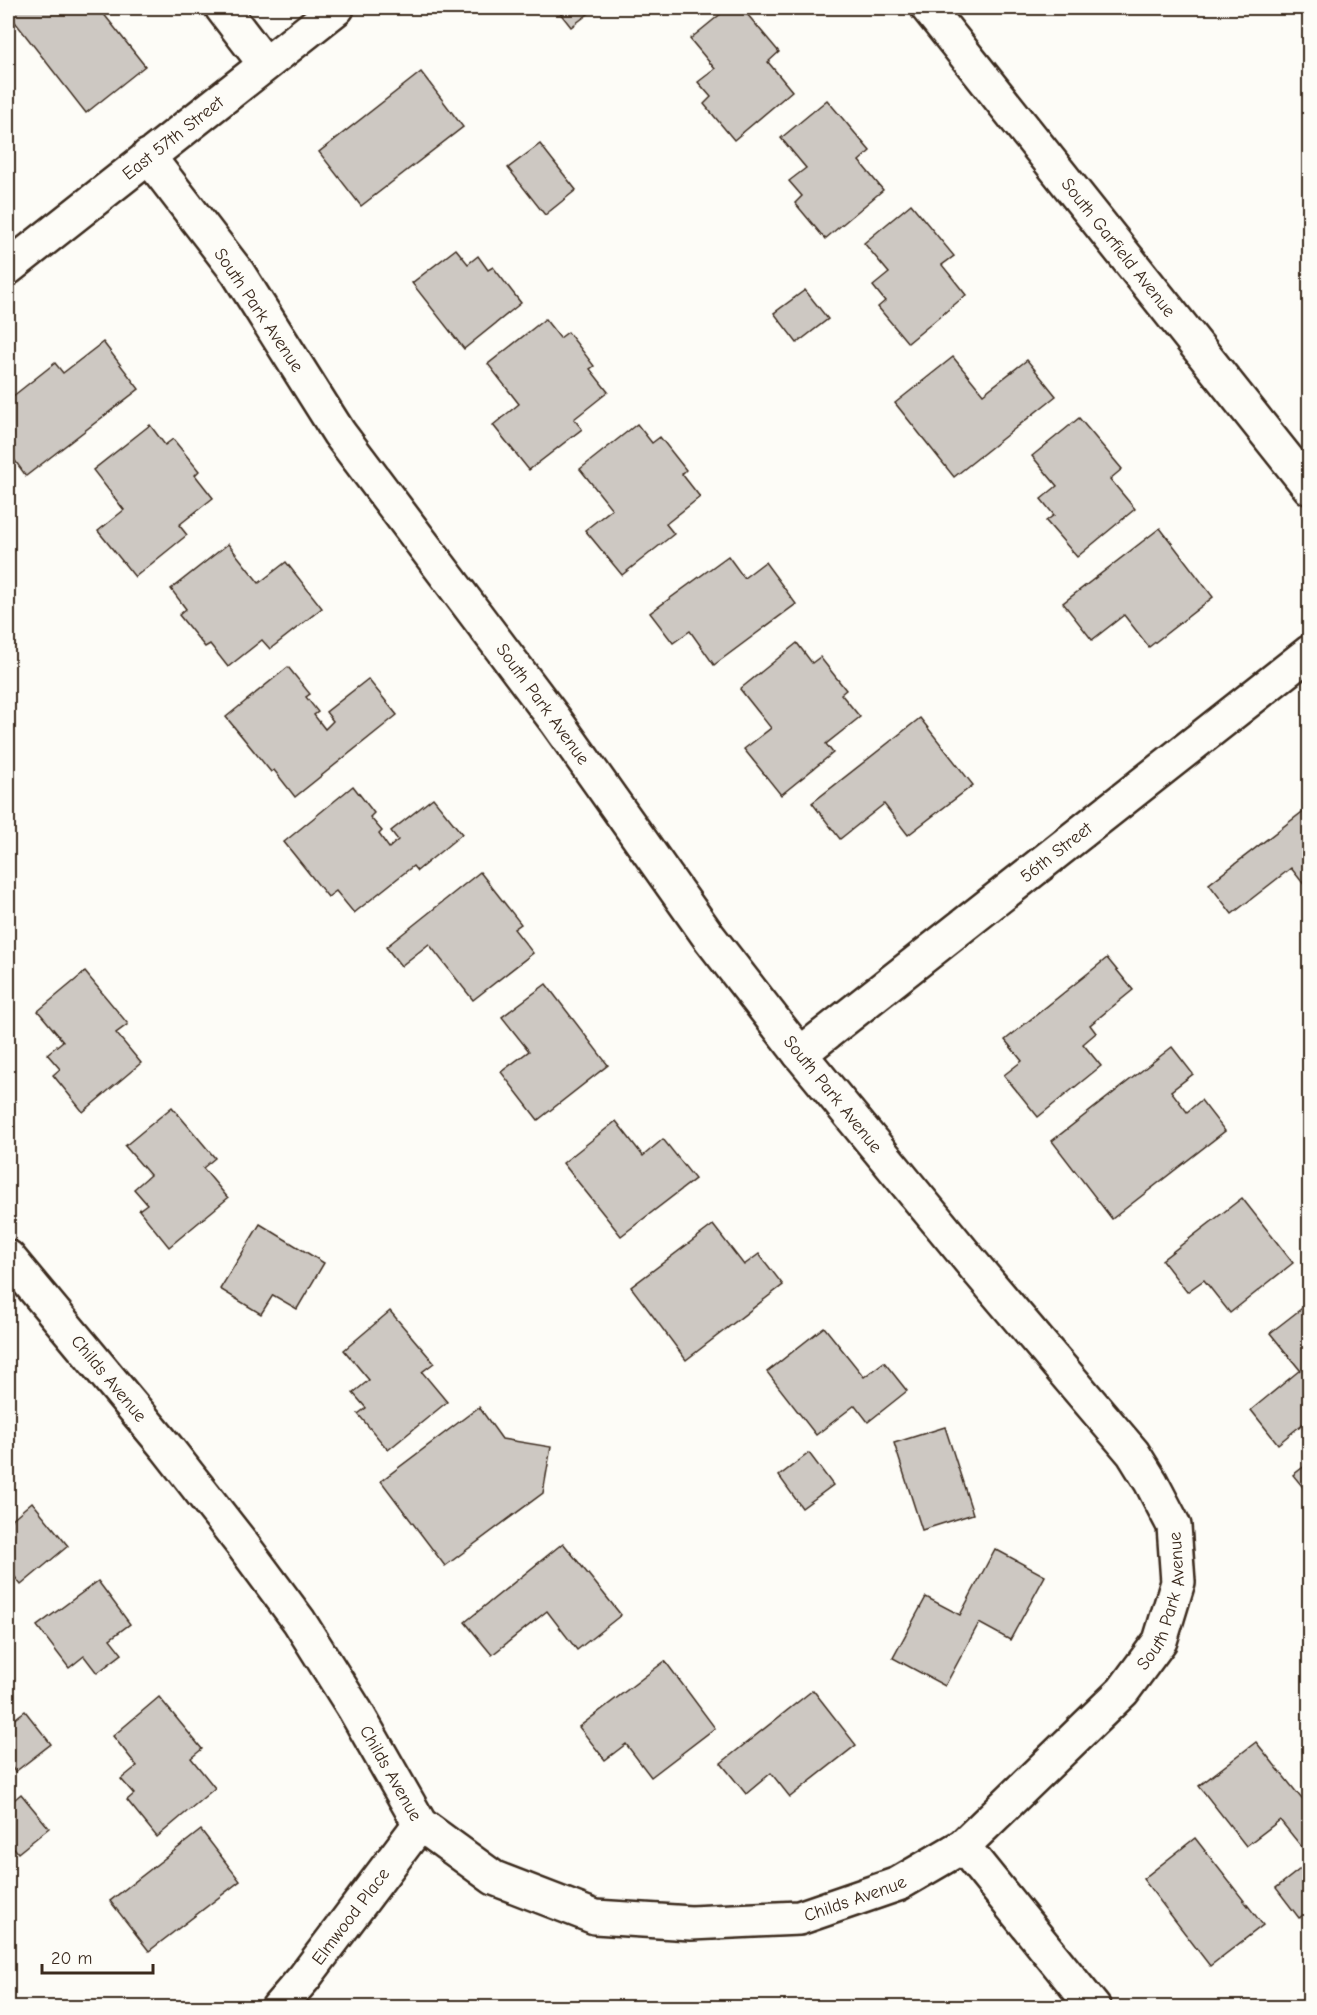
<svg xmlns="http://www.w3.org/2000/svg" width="1317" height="2015" font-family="'Comic Neue',sans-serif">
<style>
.building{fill:#cdc8c2;stroke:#3b2a1e;stroke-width:1.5}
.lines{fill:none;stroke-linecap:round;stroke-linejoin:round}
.street-casing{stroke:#3b2a1e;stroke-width:38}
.secondary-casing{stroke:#3b2a1e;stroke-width:38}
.street{stroke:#fdfcf7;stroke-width:33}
.secondary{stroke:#fdfcf7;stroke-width:33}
.labels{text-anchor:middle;stroke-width:4.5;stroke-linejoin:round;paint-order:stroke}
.street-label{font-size:18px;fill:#3b2a1e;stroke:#fdfcf7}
</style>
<rect width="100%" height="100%" fill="#fdfcf7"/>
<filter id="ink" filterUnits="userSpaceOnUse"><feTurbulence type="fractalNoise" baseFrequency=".0167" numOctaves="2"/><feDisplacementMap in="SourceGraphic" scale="12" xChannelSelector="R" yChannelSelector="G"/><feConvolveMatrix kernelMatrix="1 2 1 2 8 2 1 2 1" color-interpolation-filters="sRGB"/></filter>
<g filter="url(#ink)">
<!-- building -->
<g class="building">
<polygon points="8,8 99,8 145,66 86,113 8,13"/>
<polygon points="556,8 596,8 571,27"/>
<polygon points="728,8 742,8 779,52 768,62 792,91 734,140 704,104 711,97 698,82 715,69 690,39"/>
<polygon points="421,72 463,127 361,206 319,152"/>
<polygon points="827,100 870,151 859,161 883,190 825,239 795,203 802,196 789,181 806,168 781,138"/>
<polygon points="540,144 576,190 545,215 508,168"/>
<polygon points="911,204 954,256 942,265 966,295 908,343 878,307 885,301 873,286 889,273 864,243"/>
<polygon points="456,249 468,264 478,256 488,270 493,267 521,303 464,349 412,283"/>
<polygon points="805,290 828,319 797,343 774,313"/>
<polygon points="545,319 560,338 568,332 594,366 590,369 608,392 574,419 582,429 529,470 493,425 519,404 488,364"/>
<polygon points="103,342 139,389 26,476 8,451 8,400 55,363 63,373"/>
<polygon points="953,357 983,394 1027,360 1056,396 954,477 895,403"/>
<polygon points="1079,418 1122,469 1110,479 1135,509 1077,557 1046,521 1054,515 1041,499 1057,486 1032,456"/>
<polygon points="637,424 652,443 660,437 686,470 682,474 700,497 666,524 674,534 622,575 585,530 612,509 580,469"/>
<polygon points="150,425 165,445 173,439 199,471 195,475 213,498 179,525 187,535 135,577 98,531 124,510 93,470"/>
<polygon points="1160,528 1213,597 1149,647 1124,615 1092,640 1063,603"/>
<polygon points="228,544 259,583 286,562 322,608 270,649 262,640 228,667 210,644 205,647 179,615 186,609 171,589"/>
<polygon points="728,556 744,578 765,562 796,604 714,665 690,631 673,643 650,613"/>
<polygon points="797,643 812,663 820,657 846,690 841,694 860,717 826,744 833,753 781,795 744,749 771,728 740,689"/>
<polygon points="288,667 310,694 306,697 318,712 314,715 325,729 333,721 326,712 368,679 397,715 295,797 274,770 271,772 226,717"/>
<polygon points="920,718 973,785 908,835 884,804 840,839 812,803"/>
<polygon points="353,786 374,813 370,817 382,831 379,834 389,848 398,840 391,831 433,798 462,834 417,871 413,866 354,913 336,891 328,897 284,842"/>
<polygon points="1310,806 1310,892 1291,868 1232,914 1209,884"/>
<polygon points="480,872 521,924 514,929 533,953 473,1000 429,944 401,966 386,947"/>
<polygon points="1107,958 1133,990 1090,1025 1096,1033 1083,1044 1101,1066 1038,1117 1004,1075 1022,1061 1005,1040"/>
<polygon points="85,972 128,1024 116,1033 141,1063 83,1112 53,1075 60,1069 47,1054 63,1041 38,1011"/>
<polygon points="546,984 608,1065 538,1120 501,1072 529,1051 502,1017"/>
<polygon points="1172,1047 1193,1074 1171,1091 1187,1112 1201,1100 1225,1131 1112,1219 1052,1141"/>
<polygon points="172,1107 215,1158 203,1168 228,1198 169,1247 139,1210 147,1204 134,1189 150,1175 125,1146"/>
<polygon points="616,1121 643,1156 663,1139 695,1179 621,1236 563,1163"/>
<polygon points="1242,1198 1293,1263 1230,1313 1204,1280 1187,1292 1162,1260"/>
<polygon points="260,1224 324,1263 297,1309 273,1295 261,1314 220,1289"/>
<polygon points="713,1225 744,1265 759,1254 783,1285 686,1360 631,1287"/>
<polygon points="1310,1302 1310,1418 1278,1444 1251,1410 1300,1370 1270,1333"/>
<polygon points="390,1311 434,1363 422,1372 447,1402 388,1450 358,1414 366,1408 353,1393 369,1380 344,1350"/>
<polygon points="824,1327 864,1377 884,1362 907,1391 868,1422 855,1405 816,1435 767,1372"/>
<polygon points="479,1407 502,1439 551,1447 543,1493 445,1566 381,1481"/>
<polygon points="945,1427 973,1514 922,1530 894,1443"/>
<polygon points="809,1453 833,1485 802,1508 779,1476"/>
<polygon points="1310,1462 1310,1496 1293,1475"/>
<polygon points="32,1502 68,1546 21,1585 11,1572 8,1575 8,1518 10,1521"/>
<polygon points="563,1543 621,1615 577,1650 547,1611 492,1655 465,1622"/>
<polygon points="995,1549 1045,1576 1010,1640 979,1623 945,1686 893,1658 926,1597 960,1615"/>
<polygon points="98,1581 130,1624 110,1639 122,1654 97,1673 84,1656 69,1668 37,1626"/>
<polygon points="665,1661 715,1728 651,1777 626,1744 605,1760 579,1727"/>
<polygon points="813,1690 856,1745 790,1797 771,1773 746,1794 721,1763"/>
<polygon points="159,1697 202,1749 191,1758 215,1788 157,1837 127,1800 134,1794 121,1779 137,1766 113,1736"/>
<polygon points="25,1711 51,1744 15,1772 8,1762 8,1724"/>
<polygon points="1256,1742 1310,1809 1309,1856 1280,1820 1246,1846 1199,1786"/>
<polygon points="21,1794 49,1828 18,1853 8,1840 8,1805"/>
<polygon points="201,1830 240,1881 149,1951 110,1901"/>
<polygon points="1195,1838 1263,1925 1210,1966 1143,1879"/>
<polygon points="1304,1866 1310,1873 1310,1910 1299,1918 1276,1888"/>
</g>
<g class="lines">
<defs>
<g id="street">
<polyline points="222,8 265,64"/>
<path id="s1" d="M8,268L337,8"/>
<path id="s2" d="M800,1054L1310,652"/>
<path id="s3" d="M8,1257L167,1448L242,1544L299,1621L355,1710L420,1824L494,1878L595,1917L691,1923L799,1918L898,1884L963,1846L1123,1691L1160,1641L1178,1582L1174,1526L1151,1482L1133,1453L976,1268L800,1054L709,937L556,721L339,433L238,273L148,156"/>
<polyline points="963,1846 1094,2008"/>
<path id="s4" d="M278,2008L304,1978L420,1824"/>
</g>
<g id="secondary">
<path id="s5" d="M928,8L1310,488"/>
</g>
</defs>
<!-- street casing -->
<use href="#street" class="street-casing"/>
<!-- secondary casing -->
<use href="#secondary" class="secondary-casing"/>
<!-- street -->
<use href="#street" class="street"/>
<!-- secondary -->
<use href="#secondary" class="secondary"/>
</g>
</g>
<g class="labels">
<!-- street labels -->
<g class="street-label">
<text dy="6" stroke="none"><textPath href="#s1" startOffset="210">East 57th Street</textPath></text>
<text dy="6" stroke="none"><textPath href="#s5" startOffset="306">South Garfield Avenue</textPath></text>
<text transform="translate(259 310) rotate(56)" y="6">South Park Avenue</text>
<text transform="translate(543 704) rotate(54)" y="6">South Park Avenue</text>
<text dy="6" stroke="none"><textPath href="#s2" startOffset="326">56th Street</textPath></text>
<text transform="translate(833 1094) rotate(51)" y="6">South Park Avenue</text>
<text dy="6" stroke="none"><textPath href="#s3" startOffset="158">Childs Avenue</textPath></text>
<text dy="6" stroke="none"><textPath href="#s3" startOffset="1611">South Park Avenue</textPath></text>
<text dy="6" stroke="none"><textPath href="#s3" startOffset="644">Childs Avenue</textPath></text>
<text dy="6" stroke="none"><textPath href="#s3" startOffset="1166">Childs Avenue</textPath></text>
<text dy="6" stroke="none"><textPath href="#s4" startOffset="117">Elmwood Place</textPath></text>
</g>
</g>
<!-- margin -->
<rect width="1317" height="2015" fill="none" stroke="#fdfcf7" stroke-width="30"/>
<rect x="15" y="15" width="1287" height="1985" fill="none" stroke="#3b2a1e" stroke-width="2" filter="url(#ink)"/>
<!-- scale -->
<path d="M42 1964v9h111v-9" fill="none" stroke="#3b2a1e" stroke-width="3"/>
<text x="51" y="1964" font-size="18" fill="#3b2a1e" stroke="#fdfcf7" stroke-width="4.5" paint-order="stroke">20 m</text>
</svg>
